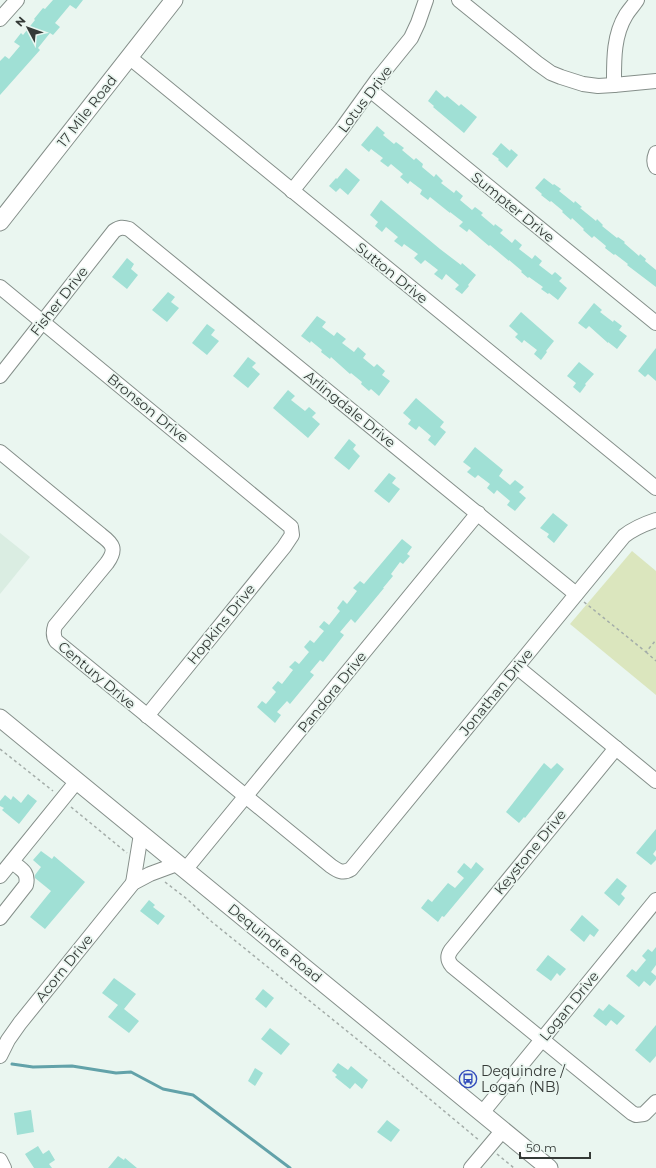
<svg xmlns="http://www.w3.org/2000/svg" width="656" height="1168" font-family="Montserrat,sans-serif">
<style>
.built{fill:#daede2}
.green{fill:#dbe6be}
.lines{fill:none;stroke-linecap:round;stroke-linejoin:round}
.stream{stroke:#62a2a9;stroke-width:3}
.building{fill:#a0e0d5}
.minor-casing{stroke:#858f8a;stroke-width:16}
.major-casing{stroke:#858f8a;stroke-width:19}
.path{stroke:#a4ada9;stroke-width:1.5;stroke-dasharray:3 3;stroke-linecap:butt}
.minor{stroke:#fff;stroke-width:14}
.major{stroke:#fff;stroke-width:17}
.labels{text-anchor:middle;stroke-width:3.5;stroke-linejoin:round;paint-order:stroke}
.street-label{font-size:14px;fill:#353a37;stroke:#eaf6f0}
.poi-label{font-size:14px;fill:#353a37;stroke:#eaf6f0;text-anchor:start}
</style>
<rect width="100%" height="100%" fill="#eaf6f0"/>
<!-- built -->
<polygon class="built" points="0,533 30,557 0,594"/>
<!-- green -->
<polygon class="green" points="632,551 656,571 656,695 570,624"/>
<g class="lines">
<!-- stream -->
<polyline class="stream" points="12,1064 33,1067 72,1066 116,1073 131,1072 163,1089 193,1095 290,1168"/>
</g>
<!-- building -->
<g class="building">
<polygon points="53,0 83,0 76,9 70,5 55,23 60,27 53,35 50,33 38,48 40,50 0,95 0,61 5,56 9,59 20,46 14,42 21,33 23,35 35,20 34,19 43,8 45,9"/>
<polygon points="436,90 445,98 447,96 459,106 461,104 477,117 464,133 433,107 434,106 428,101"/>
<polygon points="377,126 385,133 383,135 394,144 396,142 404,148 402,150 414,160 416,158 423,164 422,167 434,177 436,174 443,181 441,183 454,193 456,190 463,196 460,200 472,210 475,207 483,213 481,215 494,226 495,224 503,230 500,233 512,243 515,239 522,245 519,249 532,259 535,255 542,261 539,265 552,275 555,272 562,278 559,281 567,288 558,300 549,293 548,294 541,289 543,287 529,277 528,278 521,272 522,271 509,260 509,261 490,245 489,246 469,229 467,232 459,226 463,222 450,212 450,213 430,197 428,200 420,194 422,190 410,181 408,184 400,177 403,174 391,164 388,167 380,161 383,158 371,149 369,152 361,145"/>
<polygon points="501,143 510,151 511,149 518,155 507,168 498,160 499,159 492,154"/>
<polygon points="346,168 360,180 348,195 340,188 336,192 329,186 336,178 337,179"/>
<polygon points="544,178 553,185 554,184 561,189 559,191 574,203 575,201 582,207 580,208 596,221 597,219 603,225 602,226 617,238 618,237 625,242 624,243 639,256 640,254 646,259 645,261 656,270 656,287 627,265 628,264 615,254 614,255 605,248 606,246 594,236 592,238 583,230 584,229 572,218 571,220 562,212 563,211 551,201 550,202 541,195 542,194 535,188"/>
<polygon points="381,200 440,249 461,265 462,263 476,275 468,285 469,286 462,294 455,289 459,285 446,274 442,280 434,274 438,270 425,260 421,264 414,258 418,254 404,244 402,247 394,241 398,237 386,227 382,232 375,226 378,222 370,215"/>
<polygon points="127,258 134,264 131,269 138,275 127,289 112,277"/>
<polygon points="168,292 175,297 171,302 179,308 167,322 152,310"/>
<polygon points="594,303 602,310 600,312 613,322 614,320 622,326 619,330 627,336 617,349 608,342 608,343 589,326 586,329 578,323"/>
<polygon points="521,312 554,341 546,351 547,352 541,360 534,354 537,350 524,340 522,343 515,337 518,334 509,326"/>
<polygon points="317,316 326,322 322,327 334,336 337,332 346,339 342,343 354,352 358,347 366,354 363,358 374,367 377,364 385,371 382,375 390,381 379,396 371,389 369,391 361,384 362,382 351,373 350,374 331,357 330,359 321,352 322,350 311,341 310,343 301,336"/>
<polygon points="207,324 215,330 211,335 219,341 207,355 192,343"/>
<polygon points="656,348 656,381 648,374 645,377 638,371"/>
<polygon points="248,357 256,363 252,367 260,374 248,388 233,376"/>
<polygon points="579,362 594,374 585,384 586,385 580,393 573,387 576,383 567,376"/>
<polygon points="288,390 295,396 291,400 305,411 309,407 316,413 312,417 320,424 308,438 273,408"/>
<polygon points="416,398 444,422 440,427 446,432 435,446 428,440 431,436 419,426 416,430 408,424 411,420 403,413"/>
<polygon points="349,439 356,445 353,449 360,456 349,470 334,458"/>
<polygon points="475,447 503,470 499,476 510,485 515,480 524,487 519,492 526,498 515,511 507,505 510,501 497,490 494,494 487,488 490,484 478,475 475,478 467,472 471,468 463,462"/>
<polygon points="389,473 396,478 392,483 400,489 389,503 374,491"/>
<polygon points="553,513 568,525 554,543 547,537 549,534 540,528"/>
<polygon points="402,539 412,547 407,554 410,556 403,564 400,562 391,574 393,576 383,588 384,588 355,623 351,619 340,632 344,635 323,662 320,660 310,672 314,675 290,704 287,701 277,712 281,715 275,723 257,707 262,701 266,704 276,692 272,688 278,681 282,684 293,670 289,667 295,661 299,664 309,652 304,647 310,640 314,643 324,631 319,627 324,621 329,625 340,611 337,608 343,600 347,604 357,591 353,588 360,581 364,584"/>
<polygon points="544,763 551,769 557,763 564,769 525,818 524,817 519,823 506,812"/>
<polygon points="28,794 37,801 19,824 2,810 4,808 0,806 0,801 5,795 11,800 13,796 21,803"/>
<polygon points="656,829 656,850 653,854 656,857 656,860 651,865 636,853"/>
<polygon points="41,851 52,859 54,856 85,882 45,929 30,917 51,891 35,878 35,875 41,867 33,860"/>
<polygon points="476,862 484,869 444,917 442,916 438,922 421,908 428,899 432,902 448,883 455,888 464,878 457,872 464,863 471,869"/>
<polygon points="617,878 627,886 621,894 625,898 619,906 604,893"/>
<polygon points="149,900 155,905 153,907 165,916 158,925 140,911"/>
<polygon points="582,915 599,930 594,937 590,934 584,942 570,930"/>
<polygon points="656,947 656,965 651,972 656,976 656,979 650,986 644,981 639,987 626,976 632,969 636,972 646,960 642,956 648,949 652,952"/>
<polygon points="548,955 566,969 560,976 557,973 551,981 536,970"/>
<polygon points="114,978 136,994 124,1009 139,1021 129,1033 108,1017 118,1005 102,993"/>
<polygon points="263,989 274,998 266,1008 255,999"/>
<polygon points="609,1004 625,1016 617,1025 611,1020 606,1026 593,1016 599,1008 603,1011"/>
<polygon points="656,1025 656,1056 650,1063 635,1050"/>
<polygon points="270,1028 290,1044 281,1055 261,1039"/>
<polygon points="338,1063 348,1070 351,1066 368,1080 362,1089 355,1083 350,1089 335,1077 337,1075 332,1071"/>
<polygon points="255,1068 263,1073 255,1086 248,1081"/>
<polygon points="31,1110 34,1132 17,1135 14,1113"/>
<polygon points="387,1120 400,1130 391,1142 377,1132"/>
<polygon points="38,1146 43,1154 49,1150 55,1160 49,1164 52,1168 34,1168 25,1154"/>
<polygon points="118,1156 124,1160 125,1158 137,1168 108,1168"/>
</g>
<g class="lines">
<defs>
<g id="minor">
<polyline points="459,0 537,63 551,73 561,77 583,84 598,86 614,85 656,81"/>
<polyline points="0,19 17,0"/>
<polyline points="129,57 656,488"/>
<path d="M614,85C614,62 613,36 626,15C629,10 634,5 637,0"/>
<polyline points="370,90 656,323"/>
<path d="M656,153C654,158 653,162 656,167"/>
<polyline points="292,191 341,130 377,80 411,38 418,23 426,0"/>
<polyline points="0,287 291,527 292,535 284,547 147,716"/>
<path d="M0,376L114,231C120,227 123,227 129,229L576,594"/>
<path d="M0,452L101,535C113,544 117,549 107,563L55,626C53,632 53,636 56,641L331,866C338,871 343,874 351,869L624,536C634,528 644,524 656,520"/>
<polyline points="517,667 656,781"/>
<path d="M616,748L451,950C447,956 447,960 452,966L632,1113L636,1115L644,1114L656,1102"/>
<polyline points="185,870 478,513"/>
<polyline points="0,876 77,781"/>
<polyline points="133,883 141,834"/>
<path d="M0,918L26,885C29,872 21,869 12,862"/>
<polyline points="0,1056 8,1040 20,1023 133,883 150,874 177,864"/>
<polyline points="482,1113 656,900"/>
<polyline points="0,1160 4,1168"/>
<polyline points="471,1168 503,1130"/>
</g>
<g id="major">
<polyline points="0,222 174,0"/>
<polyline points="0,718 549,1168"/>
</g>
</defs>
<!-- minor casing -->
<use href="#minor" class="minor-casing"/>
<!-- major casing -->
<use href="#major" class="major-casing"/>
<!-- path -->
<g class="path">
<polyline points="584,602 646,652 656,640"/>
<polyline points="646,652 656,661"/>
<polyline points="0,749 53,791"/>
<polyline points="71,807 127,853"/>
<polyline points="165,882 187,899 212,922 389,1065 480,1141"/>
<polyline points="497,1154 514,1168"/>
</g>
<!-- minor -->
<use href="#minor" class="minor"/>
<!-- major -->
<use href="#major" class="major"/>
</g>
<!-- icons -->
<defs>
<symbol id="bus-ring" viewBox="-11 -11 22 22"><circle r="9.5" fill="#eaf6f0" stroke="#314bbc" stroke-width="1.5"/><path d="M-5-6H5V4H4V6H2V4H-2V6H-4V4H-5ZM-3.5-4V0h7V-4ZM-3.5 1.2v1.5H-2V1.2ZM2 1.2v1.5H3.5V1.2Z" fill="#314bbc"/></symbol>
</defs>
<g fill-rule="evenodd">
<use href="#bus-ring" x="458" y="1069" width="20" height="20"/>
</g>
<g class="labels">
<!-- street labels -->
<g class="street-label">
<text transform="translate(365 99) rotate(-53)" y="5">Lotus Drive</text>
<text transform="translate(87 111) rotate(-52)" y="5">17 Mile Road</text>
<text transform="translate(513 207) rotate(39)" y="5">Sumpter Drive</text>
<text transform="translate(392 273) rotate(39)" y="5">Sutton Drive</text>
<text transform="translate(59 301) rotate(-52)" y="5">Fisher Drive</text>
<text transform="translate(148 408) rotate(39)" y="5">Bronson Drive</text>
<text transform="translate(350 409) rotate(39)" y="5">Arlingdale Drive</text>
<text transform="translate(221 624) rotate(-51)" y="5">Hopkins Drive</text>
<text transform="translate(97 675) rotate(40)" y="5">Century Drive</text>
<text transform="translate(332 692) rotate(-51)" y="5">Pandora Drive</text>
<text transform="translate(496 692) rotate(-51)" y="5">Jonathan Drive</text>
<text transform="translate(530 852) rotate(-51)" y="5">Keystone Drive</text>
<text transform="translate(275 943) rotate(39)" y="5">Dequindre Road</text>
<text transform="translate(64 968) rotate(-51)" y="5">Acorn Drive</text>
<text transform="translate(569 1006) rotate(-51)" y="5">Logan Drive</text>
</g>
<!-- poi labels -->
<g class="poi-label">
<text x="481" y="1076">Dequindre /<tspan x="481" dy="16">Logan (NB)</tspan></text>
</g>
</g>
<!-- north arrow -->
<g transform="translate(28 28) rotate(311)" stroke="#eaf6f0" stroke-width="3" paint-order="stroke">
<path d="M0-3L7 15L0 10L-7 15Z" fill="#353a37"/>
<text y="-6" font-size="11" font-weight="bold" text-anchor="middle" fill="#353a37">N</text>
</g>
<!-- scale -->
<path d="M520 1152v6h70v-6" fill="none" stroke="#353a37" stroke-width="2"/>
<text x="526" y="1152" font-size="12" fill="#353a37" stroke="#eaf6f0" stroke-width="3" paint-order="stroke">50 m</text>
</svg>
